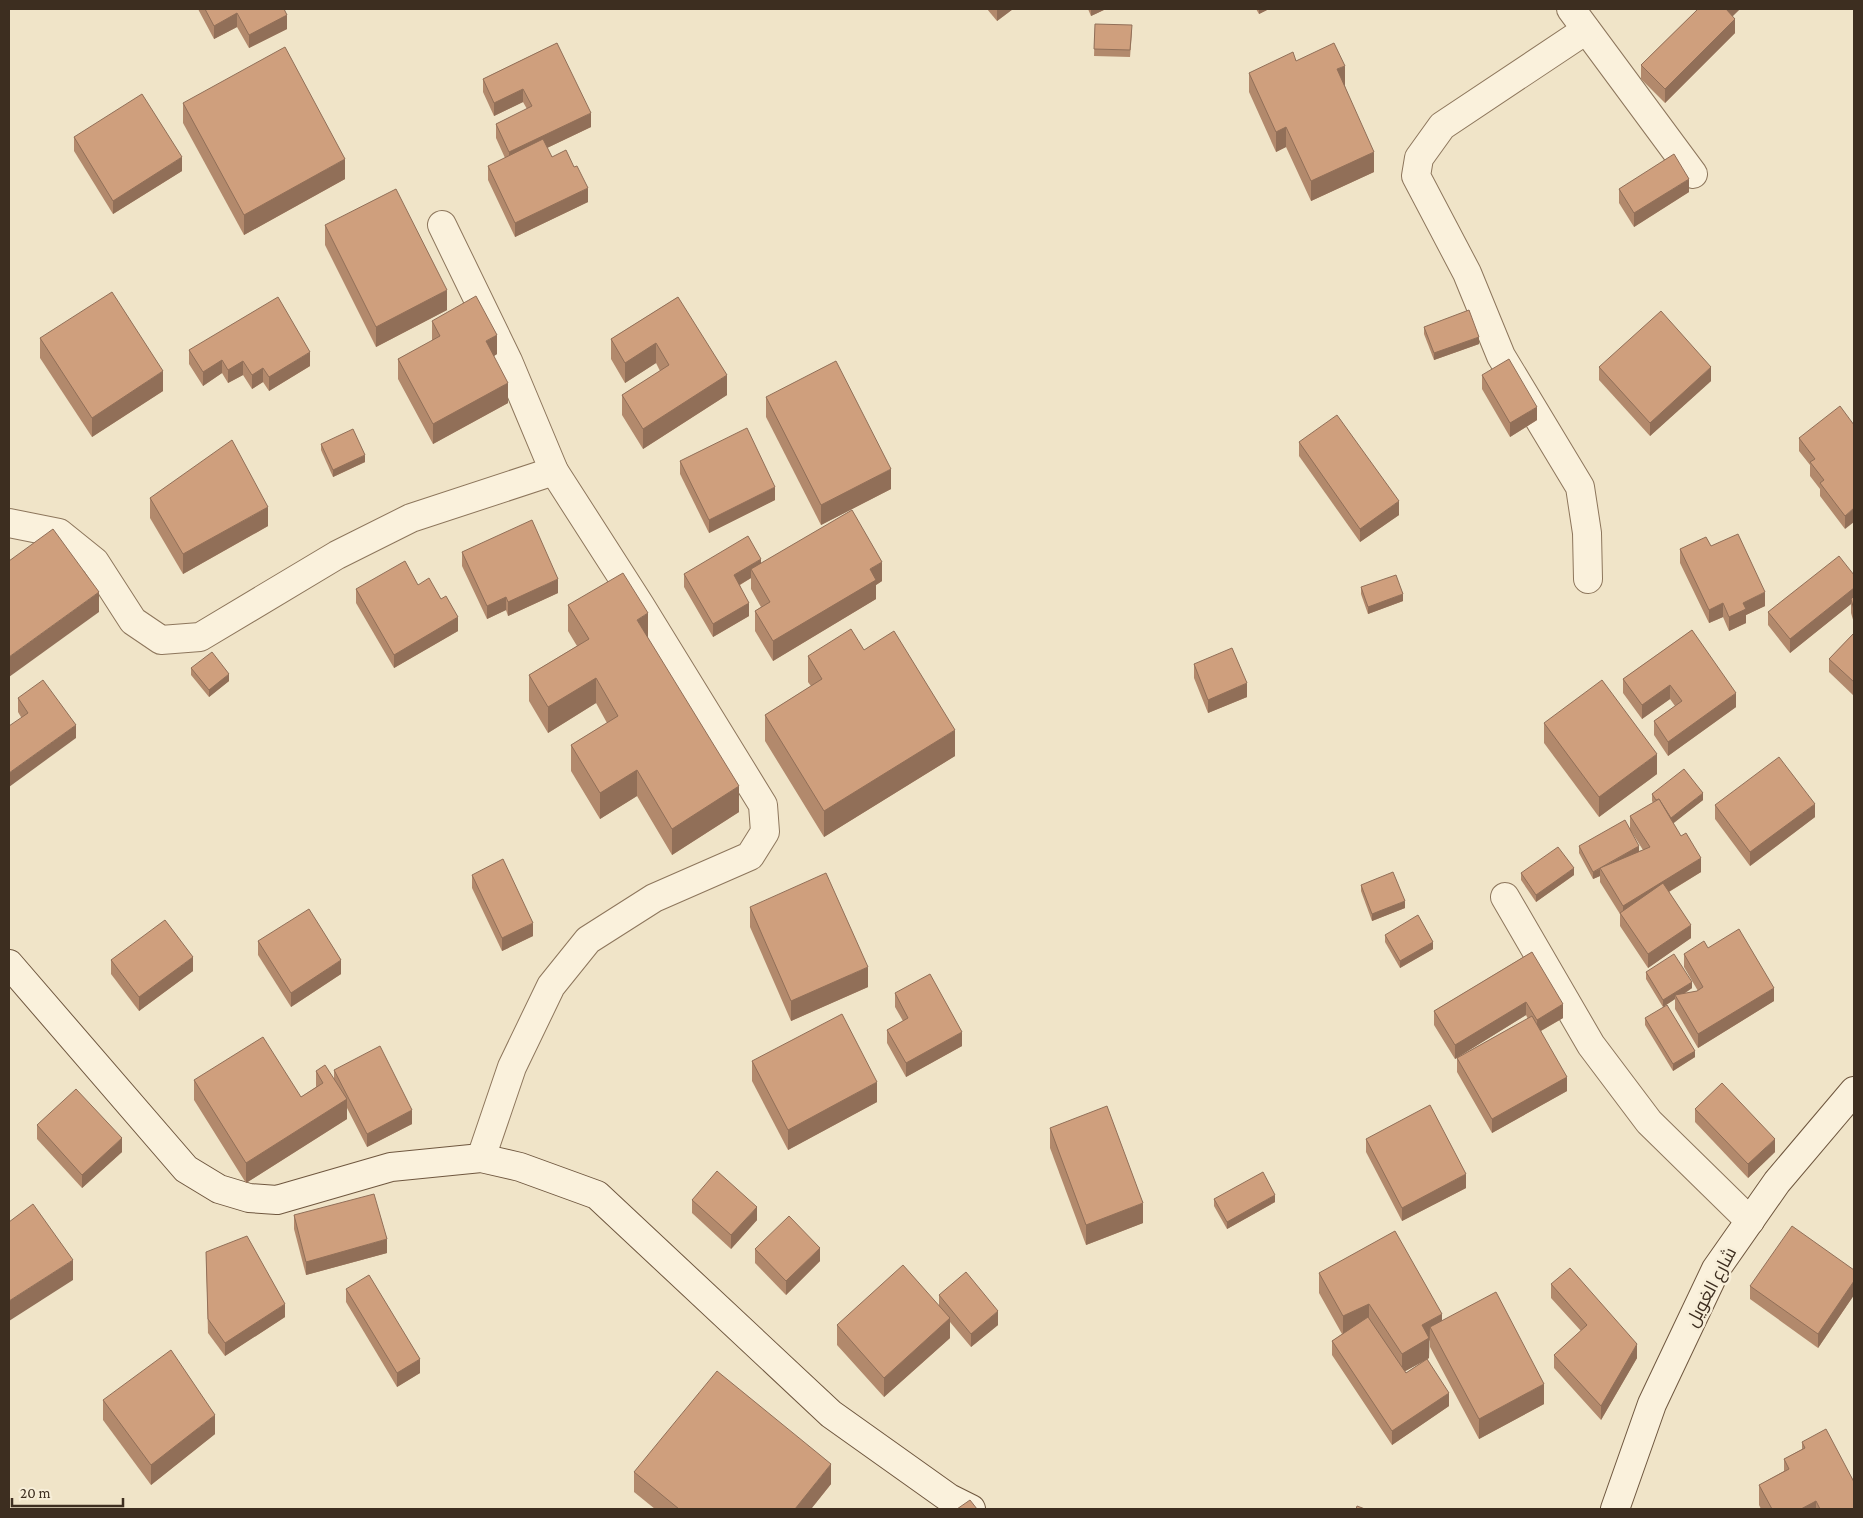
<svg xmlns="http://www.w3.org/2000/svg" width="1863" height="1518" font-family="'Crimson Pro',Cairo,serif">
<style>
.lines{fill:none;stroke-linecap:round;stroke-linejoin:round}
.street-casing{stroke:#8d765c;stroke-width:30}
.secondary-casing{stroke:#6f573f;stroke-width:30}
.street{stroke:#faf1dc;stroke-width:28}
.secondary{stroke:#faf1dc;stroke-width:28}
.wall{fill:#b2896c;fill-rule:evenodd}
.shaded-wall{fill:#916f58}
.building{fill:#cf9f7d;stroke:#916f58}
.labels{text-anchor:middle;stroke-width:5;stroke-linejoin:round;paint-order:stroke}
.street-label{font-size:18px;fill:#3d2e20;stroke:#f7eed8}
</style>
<rect width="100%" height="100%" fill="#f0e4c8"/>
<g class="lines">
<defs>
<g id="street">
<polyline points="1571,9 1693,174"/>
<polyline points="1586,30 1442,126 1419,158 1416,176 1467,273 1501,356 1580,487 1587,533 1588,579"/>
<polyline points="442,225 508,361 554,471 640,605 763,805 765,832 750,856 654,898 588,940 551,986 512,1067 481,1158"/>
<polyline points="9,523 59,533 95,562 133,621 161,640 200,637 337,555 411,518 554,471"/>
<polyline points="1505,897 1591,1045 1649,1122 1750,1221"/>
</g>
<g id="secondary">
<polyline points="9,964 186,1169 219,1189 249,1198 277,1200 391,1167 481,1158 520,1167 597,1195 831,1414 949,1498 971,1509"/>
<polyline points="1615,1509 1652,1404 1716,1269 1777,1182 1854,1091"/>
</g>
</defs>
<!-- street casing -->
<use href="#street" class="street-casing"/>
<!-- secondary casing -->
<use href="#secondary" class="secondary-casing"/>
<!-- street -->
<use href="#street" class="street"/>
<!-- secondary -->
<use href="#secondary" class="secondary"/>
</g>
<!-- wall -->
<g class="wall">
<polygon points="198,9 284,9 287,29 249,48 237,27 214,39"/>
<polygon points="987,9 1013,9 997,21"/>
<polygon points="1088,9 1106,9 1091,16"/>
<polygon points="1256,9 1269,9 1259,14"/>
<polygon points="1698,9 1740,9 1732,16 1735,33 1665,103 1641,79 1641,65"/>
<polygon points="1095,24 1132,32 1130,57 1094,56"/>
<polygon points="557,43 591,127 547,148 552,157 588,202 515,237 488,180 488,166 505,158 496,138 496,124 527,109 523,102 494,116 483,92 483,79"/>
<polygon points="1296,61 1345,86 1374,172 1311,201 1286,147 1276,152 1249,92 1249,73"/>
<polygon points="183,103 345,179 244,235 183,123"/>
<polygon points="74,137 182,171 113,214 74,151"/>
<polygon points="1619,189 1689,192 1634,227 1619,203"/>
<polygon points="325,225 447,310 376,347 325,245"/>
<polygon points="678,297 727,395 643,449 622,415 622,395 660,371 656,363 625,383 611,359 611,339"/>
<polygon points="432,321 497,354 494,356 508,403 433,444 398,379 398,359 432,341"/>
<polygon points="1424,327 1479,344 1434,360 1424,334"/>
<polygon points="40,338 163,391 92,437 40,358"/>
<polygon points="189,350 310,366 269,391 263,382 252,389 243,375 228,383 222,373 203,386 189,364"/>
<polygon points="1599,367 1711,381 1650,436 1599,380"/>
<polygon points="1482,375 1537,420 1510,437 1482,389"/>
<polygon points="766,397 891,489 821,525 766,417"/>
<polygon points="1854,425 1845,529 1820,496 1820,489 1810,476 1810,465 1799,451 1799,438"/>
<polygon points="1299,442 1399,515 1360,542 1299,456"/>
<polygon points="321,444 365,462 333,477 321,450"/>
<polygon points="680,461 775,500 709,533 680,474"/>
<polygon points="150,498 268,526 183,574 150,518"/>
<polygon points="1711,546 1765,606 1746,615 1746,623 1729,631 1723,617 1709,623 1680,563 1680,549"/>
<polygon points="462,552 558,593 508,616 506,610 487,619 462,566"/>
<polygon points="761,563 882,581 876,585 876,599 773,661 755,631 755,611 761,607 751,589 751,578 740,585 749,616 713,637 684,587 684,574"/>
<polygon points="1854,575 1854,623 1851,613 1851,604 1790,653 1768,625 1768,612"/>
<polygon points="418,585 458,631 394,668 356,603 356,589"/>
<polygon points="1361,587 1403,601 1368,614 1361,594"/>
<polygon points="568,605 648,639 739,812 672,855 637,796 600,819 571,771 571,745 607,723 596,703 548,733 529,701 529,675 577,646 568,631"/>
<polygon points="1692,630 1736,707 1668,756 1654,735 1654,721 1675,706 1670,699 1642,719 1623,693 1623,679"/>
<polygon points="1854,633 1854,696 1829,672 1829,659"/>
<polygon points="864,650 955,756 824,837 765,741 765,715 811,686 808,682 808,656"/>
<polygon points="1194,664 1247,697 1208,713 1194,678"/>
<polygon points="191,668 229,681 209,697 191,675"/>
<polygon points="18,698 76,738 21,717 18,712"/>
<polygon points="1544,723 1657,774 1599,817 1544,743"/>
<path d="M1652,794L1703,800L1673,823L1701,872L1669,892L1691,938L1648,968L1620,926V914L1600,882V876L1593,879L1579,853V846L1630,830V816L1653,803L1652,801ZM1631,831L1643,850L1639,851Z"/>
<polygon points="1715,805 1815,817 1750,866 1715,819"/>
<polygon points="1521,873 1574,875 1536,902 1521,880"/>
<polygon points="472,875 533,936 502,951 472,888"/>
<polygon points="1361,885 1405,908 1372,921 1361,891"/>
<polygon points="750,907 868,987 791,1021 750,927"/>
<polygon points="1385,935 1433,949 1400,968 1385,942"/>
<polygon points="258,941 341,974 291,1007 258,955"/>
<polygon points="1708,948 1774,1001 1698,1048 1675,1009 1675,999 1663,1007 1646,979 1646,972 1692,988 1684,994 1697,991 1698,991 1684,967 1684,954"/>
<polygon points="1532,952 1563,1018 1541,1031 1567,1091 1492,1133 1457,1072 1457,1058 1528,1019 1526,1015 1455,1059 1434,1025 1434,1011"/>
<polygon points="111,960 193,971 139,1011 111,974"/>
<polygon points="895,993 962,1046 906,1077 887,1043 887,1030 903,1021 895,1007"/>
<polygon points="1645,1018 1695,1057 1673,1071 1645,1025"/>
<polygon points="752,1061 877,1102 788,1150 752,1081"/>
<polygon points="334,1070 412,1124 367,1147 347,1108 347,1119 246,1183 194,1100 194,1080 301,1097 316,1087 316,1071 334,1079"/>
<polygon points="1695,1109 1775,1152 1748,1178 1695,1122"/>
<polygon points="37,1125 122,1152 82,1188 37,1139"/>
<polygon points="1050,1128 1143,1223 1086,1245 1050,1148"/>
<polygon points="1366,1139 1466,1188 1402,1221 1366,1152"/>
<polygon points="1214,1199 1275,1202 1227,1229 1214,1206"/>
<polygon points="692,1200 757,1220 731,1249 692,1213"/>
<polygon points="294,1215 387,1253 306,1275 294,1229"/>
<polygon points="755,1249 820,1261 786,1295 755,1263"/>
<polygon points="206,1252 285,1317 225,1356 208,1333"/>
<polygon points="1854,1270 1854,1295 1818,1348 1750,1299 1750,1286"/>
<path d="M1319,1273L1442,1321L1544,1404L1479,1439L1430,1347V1340L1429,1341V1358L1427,1359L1449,1406L1392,1445L1332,1355V1341L1342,1334L1319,1293ZM1424,1361L1406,1373L1405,1371Z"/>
<polygon points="1551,1284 1637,1358 1601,1420 1554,1368 1554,1355 1581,1331 1551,1298"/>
<polygon points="346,1289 420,1373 397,1387 346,1302"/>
<polygon points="939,1295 998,1325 971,1347 950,1322 950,1338 884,1397 837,1345 837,1325 939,1305"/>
<polygon points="103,1400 215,1434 151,1485 103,1420"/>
<polygon points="1802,1442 1854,1509 1761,1509 1759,1505 1759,1485 1784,1471 1784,1459 1802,1449"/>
<polygon points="634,1472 831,1484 811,1509 655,1509 634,1492"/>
</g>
<!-- shaded-wall -->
<g class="shaded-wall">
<polygon points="997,9 1013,9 997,21"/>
<polygon points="1091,9 1106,9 1091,16"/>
<polygon points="1259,9 1269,9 1259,14"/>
<polygon points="1726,9 1740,9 1726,23"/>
<polygon points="237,13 237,27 214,39 214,26"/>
<polygon points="287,15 287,29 249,48 249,35"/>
<polygon points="1735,19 1735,33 1665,103 1665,89"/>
<polygon points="1345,66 1345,86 1337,89 1337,69"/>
<polygon points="523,89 523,102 494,116 494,103"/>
<polygon points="591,113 591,127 509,166 509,152"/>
<polygon points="1286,127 1286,147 1276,152 1276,132"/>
<polygon points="1374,152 1374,172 1311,201 1311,181"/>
<polygon points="182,157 182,171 113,214 113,201"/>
<polygon points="345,159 345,179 244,235 244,215"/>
<polygon points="1689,179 1689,192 1634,227 1634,213"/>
<polygon points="588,188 588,202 515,237 515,223"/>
<polygon points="447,290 447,310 376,347 376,327"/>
<polygon points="497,335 497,354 486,361 486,341"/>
<polygon points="1479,337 1479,344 1434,360 1434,353"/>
<polygon points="656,343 656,363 625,383 625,363"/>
<polygon points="310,352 310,366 269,391 269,377"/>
<polygon points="222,360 222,373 203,386 203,372"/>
<polygon points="243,361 243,375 228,383 228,370"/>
<polygon points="1711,367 1711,381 1650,436 1650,423"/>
<polygon points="263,368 263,382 252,389 252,375"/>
<polygon points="163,371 163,391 92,437 92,418"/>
<polygon points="727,375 727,395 643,449 643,429"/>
<polygon points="508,383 508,403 433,444 433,424"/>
<polygon points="1537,407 1537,420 1510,437 1510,423"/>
<polygon points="365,455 365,462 333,477 333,470"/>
<polygon points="891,469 891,489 821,525 821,505"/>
<polygon points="775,487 775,500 709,533 709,520"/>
<polygon points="1399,501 1399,515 1360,542 1360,529"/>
<polygon points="268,507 268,526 183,574 183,554"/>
<polygon points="1854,508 1854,522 1845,529 1845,516"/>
<polygon points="761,559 761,573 751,569 751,578 734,588 734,575"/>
<polygon points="882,562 882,581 876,585 876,599 773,661 773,641 870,569"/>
<polygon points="558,579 558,593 508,616 508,602"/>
<polygon points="1854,588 1854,602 1851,599 1851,604 1790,653 1790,639"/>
<polygon points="99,592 99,612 9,677 9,657"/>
<polygon points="1765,592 1765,606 1746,615 1746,623 1729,631 1729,617 1743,603"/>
<polygon points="1403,594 1403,601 1368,614 1368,607"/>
<polygon points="506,597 506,610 487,619 487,606"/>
<polygon points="749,603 749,616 713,637 713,624"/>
<polygon points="1723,603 1723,617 1709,623 1709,610"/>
<polygon points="648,613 648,639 637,620"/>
<polygon points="458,617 458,631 394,668 394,655"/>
<polygon points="229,674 229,681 209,697 209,690"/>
<polygon points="596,678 596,703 548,733 548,707"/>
<polygon points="1247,683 1247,697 1208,713 1208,700"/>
<polygon points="1670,685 1670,699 1642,719 1642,705"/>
<polygon points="1736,693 1736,707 1668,756 1668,742"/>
<polygon points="76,725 76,738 9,787 9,773"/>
<polygon points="955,730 955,756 824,837 824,811"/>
<polygon points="1657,754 1657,774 1599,817 1599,797"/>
<polygon points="637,770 637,796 600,819 600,793"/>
<polygon points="739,786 739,812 672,855 672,829"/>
<polygon points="1703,793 1703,800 1670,826 1670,819"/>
<polygon points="1815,804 1815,817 1750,866 1750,852"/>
<polygon points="1639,846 1639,853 1600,869"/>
<polygon points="1701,858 1701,872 1624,919 1623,918 1623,906"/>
<polygon points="1574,868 1574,875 1536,902 1536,895"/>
<polygon points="1600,869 1600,876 1593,879 1593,872"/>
<polygon points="1405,901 1405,908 1372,921 1372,914"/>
<polygon points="533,923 533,936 502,951 502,938"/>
<polygon points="1691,925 1691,938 1648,968 1648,954"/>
<polygon points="1433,942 1433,949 1400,968 1400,961"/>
<polygon points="193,957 193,971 139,1011 139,997"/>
<polygon points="341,960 341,974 291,1007 291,993"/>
<polygon points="868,967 868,987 791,1021 791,1001"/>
<polygon points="1692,982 1692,988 1677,998 1675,995 1675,999 1663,1007 1663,1000"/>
<polygon points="1774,988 1774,1001 1698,1048 1698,1034"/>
<polygon points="1526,1002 1526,1015 1455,1059 1455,1045"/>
<polygon points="1563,1004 1563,1018 1537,1033 1537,1020"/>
<polygon points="962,1032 962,1046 906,1077 906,1063"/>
<polygon points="1695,1051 1695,1057 1673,1071 1673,1064"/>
<polygon points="1567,1077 1567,1091 1492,1133 1492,1119"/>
<polygon points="877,1082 877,1102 788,1150 788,1130"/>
<polygon points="347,1099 347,1119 246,1183 246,1163"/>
<polygon points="412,1110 412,1124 367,1147 367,1134"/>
<polygon points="122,1138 122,1152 82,1188 82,1175"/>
<polygon points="1775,1139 1775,1152 1748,1178 1748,1164"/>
<polygon points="1466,1174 1466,1188 1402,1221 1402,1208"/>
<polygon points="1275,1195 1275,1202 1227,1229 1227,1222"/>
<polygon points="1143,1203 1143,1223 1086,1245 1086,1225"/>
<polygon points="757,1207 757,1220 731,1249 731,1235"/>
<polygon points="387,1239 387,1253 306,1275 306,1262"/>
<polygon points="820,1248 820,1261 786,1295 786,1281"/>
<polygon points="73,1260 73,1280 9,1321 9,1301"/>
<polygon points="1854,1281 1854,1295 1818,1348 1818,1334"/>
<polygon points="285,1304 285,1317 225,1356 225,1343"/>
<polygon points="1369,1304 1369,1324 1343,1336 1343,1316"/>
<polygon points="998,1311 998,1325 971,1347 971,1334"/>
<polygon points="1442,1314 1442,1334 1430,1327 1429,1358 1402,1373 1402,1354 1422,1325"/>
<polygon points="950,1318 950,1338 884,1397 884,1378"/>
<polygon points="1637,1344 1637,1358 1601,1420 1601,1406"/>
<polygon points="420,1359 420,1373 397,1387 397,1373"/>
<polygon points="1544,1384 1544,1404 1479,1439 1479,1419"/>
<polygon points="1449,1393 1449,1406 1392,1445 1392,1431"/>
<polygon points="215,1415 215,1434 151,1485 151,1465"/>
<polygon points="831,1464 831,1484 811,1509 795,1509"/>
<polygon points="1816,1501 1816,1509 1801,1509"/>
</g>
<!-- building -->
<g class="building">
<polygon points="205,9 284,9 287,15 249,35 237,13 214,26"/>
<polygon points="1698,9 1726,9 1735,19 1665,89 1641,65"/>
<polygon points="1095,24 1132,25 1130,50 1094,49"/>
<polygon points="557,43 591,113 509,152 496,124 532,106 523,89 494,103 483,79"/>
<polygon points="1334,43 1345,66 1337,69 1374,152 1311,181 1286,127 1276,132 1249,73 1293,52 1296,61"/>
<polygon points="285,47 345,159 244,215 183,103"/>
<polygon points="142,94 182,157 113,201 74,137"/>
<polygon points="543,139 552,157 566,150 574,167 577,166 588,188 515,223 488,166"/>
<polygon points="1674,154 1689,179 1634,213 1619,189"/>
<polygon points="396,189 447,290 376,327 325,225"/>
<polygon points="112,292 163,371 92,418 40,338"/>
<polygon points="476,296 497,335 486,341 508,383 433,424 398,359 440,336 432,321"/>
<polygon points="278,297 310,352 269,377 263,368 252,375 243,361 228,370 222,360 203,372 189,350"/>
<polygon points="678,297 727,375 643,429 622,395 669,365 656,343 625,363 611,339"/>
<polygon points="1469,310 1479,337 1434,353 1424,327"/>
<polygon points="1661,311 1711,367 1650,423 1599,367"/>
<polygon points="1509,359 1537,407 1510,423 1482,375"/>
<polygon points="836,361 891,469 821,505 766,397"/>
<polygon points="1840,406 1854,425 1854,508 1845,516 1820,483 1824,480 1810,462 1815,459 1799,438"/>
<polygon points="1337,415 1399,501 1360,529 1299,442"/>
<polygon points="747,428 775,487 709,520 680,461"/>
<polygon points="353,429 365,455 333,470 321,444"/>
<polygon points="232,440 268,507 183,554 150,498"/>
<polygon points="852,510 882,562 870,569 876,580 773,641 755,611 770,602 751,569"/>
<polygon points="532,520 558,579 508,602 506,597 487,606 462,552"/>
<polygon points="53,529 99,592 9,657 9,561"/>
<polygon points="1738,534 1765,592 1743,603 1746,609 1729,617 1723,603 1709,610 1680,549 1706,537 1711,546"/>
<polygon points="748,536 761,559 734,575 749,603 713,624 684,574"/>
<polygon points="1839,556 1854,575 1854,588 1790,639 1768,612"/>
<polygon points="405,561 418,585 429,578 441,599 446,596 458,617 394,655 356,589"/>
<polygon points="623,573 648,613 637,620 739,786 672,829 637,770 600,793 571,745 618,716 596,678 548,707 529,675 589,639 568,605"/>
<polygon points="1396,575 1403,594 1368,607 1361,587"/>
<polygon points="1854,596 1854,610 1851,599"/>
<polygon points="851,629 864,650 894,631 955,730 824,811 765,715 822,679 808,656"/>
<polygon points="1692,630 1736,693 1668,742 1654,721 1682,701 1670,685 1642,705 1623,679"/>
<polygon points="1854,633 1854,682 1829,659"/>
<polygon points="1232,648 1247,683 1208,700 1194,664"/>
<polygon points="212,652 229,674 209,690 191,668"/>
<polygon points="43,680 76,725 9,773 9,726 28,713 18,698"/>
<polygon points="1602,680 1657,754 1599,797 1544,723"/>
<polygon points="1779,757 1815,804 1750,852 1715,805"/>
<polygon points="1684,769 1703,793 1671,818 1659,799 1656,800 1652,794"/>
<polygon points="1659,799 1681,836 1686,833 1701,858 1623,906 1600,868 1650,847 1630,816"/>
<polygon points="1625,820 1639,846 1593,872 1579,846"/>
<polygon points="1558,847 1574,868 1536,895 1521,873"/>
<polygon points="503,859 533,923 502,938 472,875"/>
<polygon points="1393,872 1405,901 1372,914 1361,885"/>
<polygon points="826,873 868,967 791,1001 750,907"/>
<polygon points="1663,883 1691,925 1648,954 1620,913"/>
<polygon points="309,909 341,960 291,993 258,941"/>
<polygon points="1418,915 1433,942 1400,961 1385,935"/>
<polygon points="165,920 193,957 139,997 111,960"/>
<polygon points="1739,929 1774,988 1698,1034 1675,995 1697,991 1703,987 1684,954 1704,941 1708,948"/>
<polygon points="1532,952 1563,1004 1537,1020 1526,1002 1455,1045 1434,1011"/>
<polygon points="1674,954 1692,982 1663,1000 1646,972"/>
<polygon points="930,974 962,1032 906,1063 887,1030 908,1018 895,993"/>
<polygon points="1667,1005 1695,1051 1673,1064 1645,1018"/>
<polygon points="842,1014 877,1082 788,1130 752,1061"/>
<polygon points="1532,1016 1567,1077 1492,1119 1457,1058"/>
<polygon points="263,1037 301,1097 323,1083 316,1071 325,1065 347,1099 246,1163 194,1080"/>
<polygon points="380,1046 412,1110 367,1134 334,1070"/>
<polygon points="1722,1083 1775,1139 1748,1164 1695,1109"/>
<polygon points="76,1089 122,1138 82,1175 37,1125"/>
<polygon points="1430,1105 1466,1174 1402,1208 1366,1139"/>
<polygon points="1107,1106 1143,1203 1086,1225 1050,1128"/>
<polygon points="717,1171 757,1207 731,1235 692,1200"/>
<polygon points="1263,1172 1275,1195 1227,1222 1214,1199"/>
<polygon points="374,1194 387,1239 306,1262 294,1215"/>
<polygon points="33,1204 73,1260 9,1301 9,1222"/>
<polygon points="789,1216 820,1248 786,1281 755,1249"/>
<polygon points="1792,1226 1854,1270 1854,1281 1818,1334 1750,1286"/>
<polygon points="1395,1231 1442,1314 1422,1325 1429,1338 1402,1354 1369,1304 1343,1316 1319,1273"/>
<polygon points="247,1236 285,1304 225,1343 208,1319 206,1252"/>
<polygon points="903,1265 950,1318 884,1378 837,1325"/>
<polygon points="1570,1268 1637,1344 1601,1406 1554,1355 1587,1325 1551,1284"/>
<polygon points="966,1272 998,1311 971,1334 939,1295"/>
<polygon points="369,1275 420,1359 397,1373 346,1289"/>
<polygon points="1496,1292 1544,1384 1479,1419 1430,1327"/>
<polygon points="1368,1317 1406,1373 1427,1359 1449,1393 1392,1431 1332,1341"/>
<polygon points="171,1350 215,1415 151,1465 103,1400"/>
<polygon points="717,1371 831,1464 795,1509 679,1509 634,1472"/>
<polygon points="1826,1429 1854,1482 1854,1509 1820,1509 1816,1501 1801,1509 1772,1509 1759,1485 1789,1469 1784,1459 1805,1448 1802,1442"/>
<polygon points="970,1500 977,1509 957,1509"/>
<polygon points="1357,1506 1365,1509 1356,1509"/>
</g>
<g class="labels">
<!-- street labels -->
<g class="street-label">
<text transform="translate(1711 1287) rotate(-62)" y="6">شارع الغويل</text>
</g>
</g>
<!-- border -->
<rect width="1863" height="1518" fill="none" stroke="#3d2e20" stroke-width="20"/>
<!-- scale -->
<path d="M12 1498v8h111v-8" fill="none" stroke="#3d2e20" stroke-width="2.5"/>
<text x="20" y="1498" font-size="15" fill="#3d2e20" stroke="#f7eed8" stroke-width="4" paint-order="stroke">20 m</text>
</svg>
